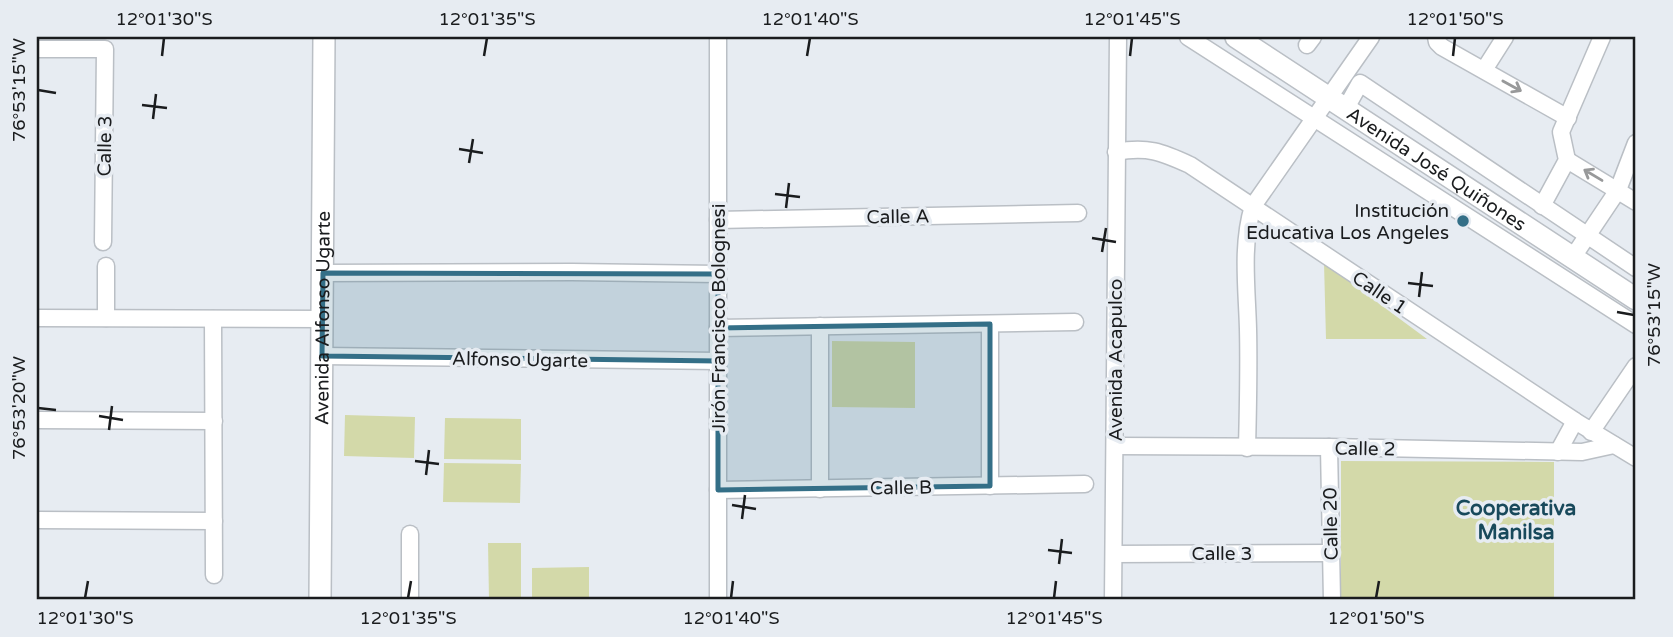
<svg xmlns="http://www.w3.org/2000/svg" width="1673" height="637" font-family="'Varela Round',sans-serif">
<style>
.green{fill:#d3d9a9}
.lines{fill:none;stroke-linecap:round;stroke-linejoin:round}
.minor-casing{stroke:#babfc5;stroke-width:19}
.tertiary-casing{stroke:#babfc5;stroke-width:24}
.minor{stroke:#fff;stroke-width:16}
.tertiary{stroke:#fff;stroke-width:21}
.oneway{stroke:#98999a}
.marked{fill:#346f87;fill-opacity:0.2;stroke:#346f87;stroke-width:5;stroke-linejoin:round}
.ticks{fill:none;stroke:#1a1c1e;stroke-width:2.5}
.poi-dot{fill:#346f87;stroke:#e7ecf2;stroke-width:2.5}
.labels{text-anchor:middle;stroke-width:7;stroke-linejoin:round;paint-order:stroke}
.street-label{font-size:19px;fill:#1a1c1e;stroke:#e7ecf2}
.poi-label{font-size:19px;fill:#1a1c1e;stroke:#e7ecf2;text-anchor:end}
.neighbourhood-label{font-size:21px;font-weight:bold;fill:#18495b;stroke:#e7ecf2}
.neatline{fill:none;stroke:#1a1c1e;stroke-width:2.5}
.ticks-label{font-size:18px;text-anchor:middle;fill:#1a1c1e}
</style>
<rect width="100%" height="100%" fill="#e7ecf2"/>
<!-- green -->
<g class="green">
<polygon points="1324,263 1427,339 1326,339"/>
<polygon points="832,341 915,342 915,408 832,407"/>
<polygon points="345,415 415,417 414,458 344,456"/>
<polygon points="445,418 521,419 521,460 444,459"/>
<polygon points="1341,461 1554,462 1554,600 1341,600"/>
<polygon points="444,463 521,464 520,503 443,502"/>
<polygon points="488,543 521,543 521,600 489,600"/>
<polygon points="589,567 589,599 532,600 532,568"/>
</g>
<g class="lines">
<defs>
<g id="minor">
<polyline points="1188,37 1636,325"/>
<polyline points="1436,37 1437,42 1442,47 1568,118"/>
<polyline points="1307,45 1313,37"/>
<polyline points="37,49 105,49 103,242"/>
<polyline points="1484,70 1505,37"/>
<polyline points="1346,108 1360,83 1636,268"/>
<path d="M1116,152C1147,146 1162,152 1190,165L1575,421L1636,458"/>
<polyline points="1567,160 1636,202"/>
<polyline points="1542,206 1567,160 1561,132 1602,37"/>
<polyline points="718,220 1078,213"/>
<polyline points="1573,257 1618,190 1636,143"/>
<polyline points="106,266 106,318"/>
<polyline points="323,273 572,272 718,274"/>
<polyline points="37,318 322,319"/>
<polyline points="213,319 214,575"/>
<polyline points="718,328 1075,322"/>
<polyline points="322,356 718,361"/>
<polyline points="37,420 214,421"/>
<polyline points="1591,432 1636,366"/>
<polyline points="1115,446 1329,447 1582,452 1614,445"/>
<polyline points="1329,447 1332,600"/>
<path d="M1247,448C1248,408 1249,369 1248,329C1247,289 1241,245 1253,206L1371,37"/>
<polyline points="1558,452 1575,421"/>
<polyline points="990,486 990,324"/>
<polyline points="820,489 820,326"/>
<polyline points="718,490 1085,484"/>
<polyline points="37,520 214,521"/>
<polyline points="410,534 410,600"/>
<polyline points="1114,554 1331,553"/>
<polyline points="718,600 718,37"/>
<polyline points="1113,600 1118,37"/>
</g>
<g id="tertiary">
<path id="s1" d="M1236,37L1636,299"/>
<path id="s2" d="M320,600L324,37"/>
</g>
</defs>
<!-- minor casing -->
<use href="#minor" class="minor-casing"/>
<!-- tertiary casing -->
<use href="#tertiary" class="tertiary-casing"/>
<!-- minor -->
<use href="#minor" class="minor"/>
<!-- tertiary -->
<use href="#tertiary" class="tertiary"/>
</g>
<!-- one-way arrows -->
<defs><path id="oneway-shaft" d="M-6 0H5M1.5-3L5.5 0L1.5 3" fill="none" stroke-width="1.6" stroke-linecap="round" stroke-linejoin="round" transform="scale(1.75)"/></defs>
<g class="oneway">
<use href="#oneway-shaft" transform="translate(1512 86) rotate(29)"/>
<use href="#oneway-shaft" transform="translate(1593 175) rotate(-149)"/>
</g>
<!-- marked area -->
<path class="marked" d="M323,273L718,274V328L990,324V486L718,490V361L322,356Z"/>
<!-- ticks -->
<path class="ticks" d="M162,56L164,38M484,56L487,38M807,56L810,38M1130,56L1132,38M1453,56L1455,38M38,90L56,93M142,105L167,108M153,119L156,94M459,149L483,153M469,163L473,139M775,194L800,197M786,208L789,183M1092,238L1116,242M1102,252L1106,228M1408,283L1433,286M1419,297L1422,272M1617,312L1634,315M38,408L56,410M99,416L123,420M109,430L112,406M415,461L439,464M426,475L429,450M732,505L756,509M742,519L745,495M1048,550L1072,553M1059,564L1062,539M85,598L88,581M408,598L411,581M731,598L733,581M1054,598L1056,581M1376,598L1379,581"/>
<!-- markers -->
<circle class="poi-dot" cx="1463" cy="221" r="7"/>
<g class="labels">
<!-- street labels -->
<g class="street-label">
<text transform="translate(104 146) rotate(-89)" y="7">Calle 3</text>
<text dy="7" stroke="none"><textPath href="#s1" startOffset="240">Avenida José Quiñones</textPath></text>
<text transform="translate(898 216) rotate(-1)" y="7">Calle A</text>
<text transform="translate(1380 292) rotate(34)" y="7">Calle 1</text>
<text dy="7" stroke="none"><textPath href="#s2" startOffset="282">Avenida Alfonso Ugarte</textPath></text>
<text transform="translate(718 318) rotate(-90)" y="7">Jirón Francisco Bolognesi</text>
<text transform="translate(520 359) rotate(1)" y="7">Alfonso Ugarte</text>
<text transform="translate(1115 360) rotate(-90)" y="7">Avenida Acapulco</text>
<text transform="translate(1365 448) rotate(1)" y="7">Calle 2</text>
<text transform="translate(901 487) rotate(-1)" y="7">Calle B</text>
<text transform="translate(1330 524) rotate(-91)" y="7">Calle 20</text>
<text x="1222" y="560">Calle 3</text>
</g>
<!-- poi labels -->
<g class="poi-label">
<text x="1449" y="217">Institución<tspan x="1449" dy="22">Educativa Los Angeles</tspan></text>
</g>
<!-- neighbourhood labels -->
<g class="neighbourhood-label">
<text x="1516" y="515">Cooperativa<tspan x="1516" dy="24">Manilsa</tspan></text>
</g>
</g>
<!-- border -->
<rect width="1673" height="637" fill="none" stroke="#e7ecf2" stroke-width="77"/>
<rect x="38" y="38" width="1596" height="560" class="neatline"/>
<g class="ticks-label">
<text x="164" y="25">12°01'30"S</text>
<text x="487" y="25">12°01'35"S</text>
<text x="810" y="25">12°01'40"S</text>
<text x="1132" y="25">12°01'45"S</text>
<text x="1455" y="25">12°01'50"S</text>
<text transform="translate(19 90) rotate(-90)" y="6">76°53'15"W</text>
<text transform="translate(1654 315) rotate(-90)" y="6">76°53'15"W</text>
<text transform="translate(19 408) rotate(-90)" y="6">76°53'20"W</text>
<text x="85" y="624">12°01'30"S</text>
<text x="408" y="624">12°01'35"S</text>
<text x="731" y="624">12°01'40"S</text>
<text x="1054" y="624">12°01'45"S</text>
<text x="1376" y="624">12°01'50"S</text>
</g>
</svg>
